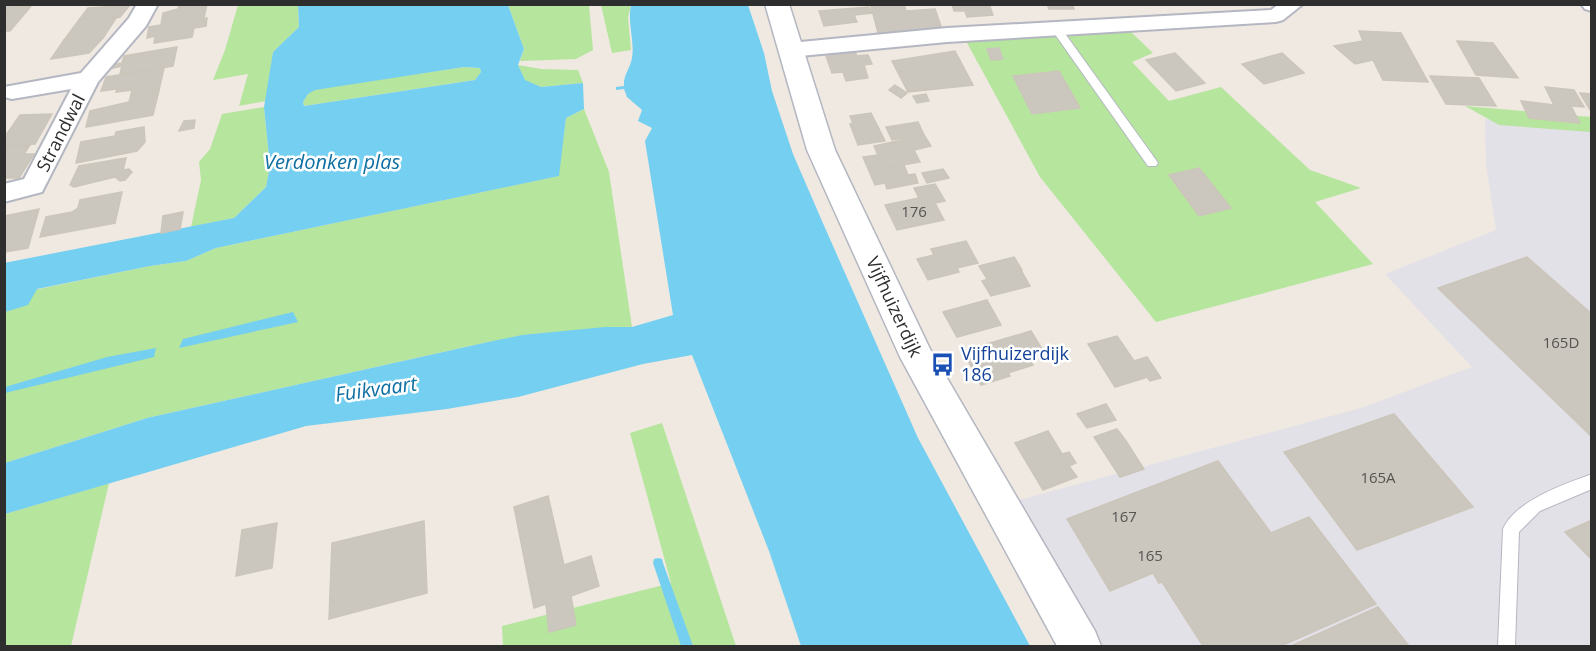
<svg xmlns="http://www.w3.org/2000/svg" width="1596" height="651" font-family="'Open Sans',sans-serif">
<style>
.industrial{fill:#e3e1e8}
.green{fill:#b6e59e}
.water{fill:#75cff0;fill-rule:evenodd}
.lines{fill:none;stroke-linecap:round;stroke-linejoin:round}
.stream{fill:#75cff0;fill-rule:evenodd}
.building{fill:#cbc7bf;stroke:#cbc5ba;stroke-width:1.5}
.lane-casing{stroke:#b4b7c1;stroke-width:2}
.street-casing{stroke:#b4b7c1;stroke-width:4}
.secondary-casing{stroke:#b4b7c1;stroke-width:3}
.lane{fill:#fff;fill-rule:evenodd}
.street{fill:#fff;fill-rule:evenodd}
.secondary{fill:#fff;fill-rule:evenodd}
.labels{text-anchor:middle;stroke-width:5;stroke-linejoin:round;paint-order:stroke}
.number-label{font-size:15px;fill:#555452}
.street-label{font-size:18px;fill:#2e2e2e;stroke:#fff}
.transit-label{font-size:18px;fill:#164399;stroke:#fff;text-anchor:start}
.water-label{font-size:20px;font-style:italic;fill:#0d6fa3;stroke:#fff}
</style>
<rect width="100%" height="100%" fill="#efe9e1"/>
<!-- industrial -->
<polygon class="industrial" points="1485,119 1591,128 1591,646 1084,646 1000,505 1361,408 1472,367 1385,274 1496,230 1486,164"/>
<!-- green -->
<g class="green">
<polygon points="238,5 298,5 299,27 273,52 266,101 239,106 248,74 213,80 225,50"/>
<polygon points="508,5 589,5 593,50 576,59 520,61 524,49"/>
<polygon points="601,5 631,5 628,17 631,50 612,53"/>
<polygon points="1131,32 1153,53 1132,62 1169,101 1221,87 1310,170 1361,188 1315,202 1373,264 1156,322 1040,177 966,41"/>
<polygon points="518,65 541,69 578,70 583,83 541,87 525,81"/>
<polygon points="464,67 480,68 481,72 475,80 304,106 303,102 308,94 315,89"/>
<polygon points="1465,106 1591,117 1591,132 1499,125"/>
<polygon points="264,107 270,166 266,187 234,218 191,227 201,180 199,162 210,149 222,114"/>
<polygon points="584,109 609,172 632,327 488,342 147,418 5,463 5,296 150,266 186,261 216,248 558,176 566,118"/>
<polygon points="662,423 736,646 503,646 502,626 671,583 630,433"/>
<polygon points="109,483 71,646 5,646 5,514"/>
</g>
<!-- water -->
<g class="water">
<path d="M298,5H508L524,49L518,65L525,80L541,87L583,83L584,109L566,118L559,176L216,248L186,261L150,266L37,289L28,305L5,312L4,263L234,218L266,187L270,166L264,107L273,52L299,27ZM464,67L480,68L481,72L475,80L304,106L303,102L308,94L315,90Z"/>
<path d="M631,5H748L764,53L772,91L793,154L822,221L918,438L1030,646H801L769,551L692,355L643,364L518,397L447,409L306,426L5,514V463L147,418L488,342L522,335L605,327H632L673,315L645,141L652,128L638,121L642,110L627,97L624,89L616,90V87L624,86C623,75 630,69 632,58C635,42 627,23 631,5Z"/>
<polygon points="293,312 298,322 179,348 183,339"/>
<polygon points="156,348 154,357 5,393 5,387 107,357"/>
</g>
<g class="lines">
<!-- stream -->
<polygon class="stream" points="658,558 662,559 663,563 693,646 681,646 653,563 654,559"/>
</g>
<!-- building -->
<g class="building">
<polygon points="4,4 18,4 16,7 31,6 26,12 4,13"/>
<polygon points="179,4 207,4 204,18 161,25 163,13 178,9"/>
<polygon points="904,4 906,11 935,9 942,29 878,33 871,6"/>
<polygon points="952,4 989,4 993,15 967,17 965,11 954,11"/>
<polygon points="1047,4 1072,4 1074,9 1049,9"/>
<polygon points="130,5 120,17 79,20 88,8"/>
<polygon points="869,7 872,13 854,15 857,22 824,26 819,11"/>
<polygon points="26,12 10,31 4,31 4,13"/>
<polygon points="120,17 116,18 103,38 64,40 79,20"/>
<polygon points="207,18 206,26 194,28 192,37 154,43 155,36 147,38 149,27"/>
<polygon points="1359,31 1401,33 1428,82 1383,80 1373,60 1355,64 1334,46 1363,41"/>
<polygon points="103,38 89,53 51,59 64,40"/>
<polygon points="1457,41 1493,43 1518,78 1476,75"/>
<polygon points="177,47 173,66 120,74 122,66 113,68 117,64 122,63 124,56"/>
<polygon points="999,48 1003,59 991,60 987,49"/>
<polygon points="854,50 857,56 868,55 872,64 864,65 868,78 846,81 843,72 832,73 825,53"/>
<polygon points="955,51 973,85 908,92 892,61"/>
<polygon points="1175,53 1205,83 1176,91 1146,60"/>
<polygon points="1282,53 1304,73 1264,84 1242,64"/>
<polygon points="164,68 159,90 131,95 132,90 116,92 117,89 101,91 106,77"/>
<polygon points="1059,71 1080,108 1032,114 1013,76"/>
<polygon points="1430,76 1479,78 1496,106 1446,104"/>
<polygon points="895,85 907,93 901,98 889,90"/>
<polygon points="1545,87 1574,90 1584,107 1571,106 1580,123 1529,118 1521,101 1554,105"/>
<polygon points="159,90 153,115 86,127 90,111 129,102 131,95"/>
<polygon points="1580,93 1592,94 1592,113"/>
<polygon points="926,94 929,101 917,103 913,96"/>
<polygon points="871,113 885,141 858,145 850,124 853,123 850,116"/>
<polygon points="52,114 35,144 4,146 4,138 20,115"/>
<polygon points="195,120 194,128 179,131 184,121"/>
<polygon points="918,122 924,135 892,140 886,127"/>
<polygon points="144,127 145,142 137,151 76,163 81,142 115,136 116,132"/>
<polygon points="924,135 931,146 914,150 920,162 869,171 863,157 878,155 874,146"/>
<polygon points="30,145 24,154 34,154 19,178 4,178 4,146"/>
<polygon points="126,158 123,170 129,169 132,172 125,180 120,181 115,177 74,187 70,185 79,166"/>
<polygon points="904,165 908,175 915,174 918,183 887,189 885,183 875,185 869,171"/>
<polygon points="1199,168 1231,208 1199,216 1169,175"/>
<polygon points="943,169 949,178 927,183 922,173"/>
<polygon points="935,184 945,201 935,203 944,220 897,230 885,205 919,198 914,188"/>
<polygon points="122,192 115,223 40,237 46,217 72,212 78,208 80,200"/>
<polygon points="39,209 28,248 4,252 4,216"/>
<polygon points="183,212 180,229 161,233 163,216"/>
<polygon points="966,241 978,263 957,268 959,272 928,280 917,259 934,255 931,249"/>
<polygon points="1014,257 1022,270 987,279 979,266"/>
<polygon points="1527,257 1592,314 1592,437 1438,288"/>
<polygon points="1021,270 1030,286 991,296 982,281"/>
<polygon points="987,300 1001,325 957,337 943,312"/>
<polygon points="1031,331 1042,349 1026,354 1033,365 1008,373 1010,376 981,385 963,351"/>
<polygon points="1117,336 1134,361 1147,357 1161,378 1150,381 1145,375 1145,378 1115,387 1088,344"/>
<polygon points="1106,404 1116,420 1087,428 1077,414"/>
<polygon points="1394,414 1473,507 1357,550 1284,452"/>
<polygon points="1117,429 1126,441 1144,469 1120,477 1094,437"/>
<polygon points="1048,431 1062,454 1069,452 1076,463 1069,466 1077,477 1043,490 1015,443"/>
<polygon points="1218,461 1271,533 1309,517 1376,604 1281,646 1203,646 1162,582 1159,583 1153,573 1110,591 1067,519"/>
<polygon points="548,496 564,565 591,556 599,586 571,596 576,625 549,632 546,604 534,608 514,507"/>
<polygon points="1592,520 1592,560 1565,532"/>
<polygon points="424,521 427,593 329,619 332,543"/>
<polygon points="277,523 272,568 236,576 242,530"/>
<polygon points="1378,607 1409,646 1291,646"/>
</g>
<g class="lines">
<defs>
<g id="lane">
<polygon points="1057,27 1061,28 1156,160 1158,163 1156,166 1148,166 1052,30"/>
<path d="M1592,474V489L1540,511L1519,532L1515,646H1498L1503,529C1515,501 1564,484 1592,474Z"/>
</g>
<g id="street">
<polygon points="137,4 158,4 146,26 98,82 42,192 4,202 4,184 24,179 71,89 12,99 4,97 4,87 81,73 129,18"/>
<polygon points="1279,4 1303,4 1283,20 1276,22 947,42 790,57 782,55 779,50 782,45 790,43 947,28 1271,10"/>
<polygon points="1581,4 1592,4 1592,11 1585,9"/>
</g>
<polygon id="secondary" points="765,4 789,4 835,150 930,349 1095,631 1101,646 1057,646 900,357 807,150"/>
</defs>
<!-- lane casing -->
<use href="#lane" class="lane-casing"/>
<!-- street casing -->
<use href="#street" class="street-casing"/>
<!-- secondary casing -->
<use href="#secondary" class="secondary-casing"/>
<!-- lane -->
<use href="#lane" class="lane"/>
<!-- street -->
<use href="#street" class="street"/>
<!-- secondary -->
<use href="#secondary" class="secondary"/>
</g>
<!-- icons -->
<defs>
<symbol id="bus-bare" viewBox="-9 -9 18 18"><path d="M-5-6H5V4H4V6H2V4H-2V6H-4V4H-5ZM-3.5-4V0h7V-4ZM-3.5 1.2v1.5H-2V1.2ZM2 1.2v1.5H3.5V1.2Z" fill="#1a4fb4" stroke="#fff" stroke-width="2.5" paint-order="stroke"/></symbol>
</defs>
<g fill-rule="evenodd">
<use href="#bus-bare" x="926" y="348" width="33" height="33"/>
</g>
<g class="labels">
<!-- number labels -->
<g class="number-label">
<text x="914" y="217">176</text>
<text x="1561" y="348">165D</text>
<text x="1378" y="483">165A</text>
<text x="1124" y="522">167</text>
<text x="1150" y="561">165</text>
</g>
<!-- street labels -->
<g class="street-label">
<text transform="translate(61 133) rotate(-63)" y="6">Strandwal</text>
<text transform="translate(894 307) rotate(65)" y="6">Vijfhuizerdijk</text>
</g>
<!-- transit labels -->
<g class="transit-label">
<text x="961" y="360">Vijfhuizerdijk<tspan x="961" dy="21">186</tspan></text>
</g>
<!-- water labels -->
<g class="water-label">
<text x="332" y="169">Verdonken plas</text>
<text transform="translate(376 389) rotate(-8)" y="7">Fuikvaart</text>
</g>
</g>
<!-- border -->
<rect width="1596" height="651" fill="none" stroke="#2e2e2e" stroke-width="12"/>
</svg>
